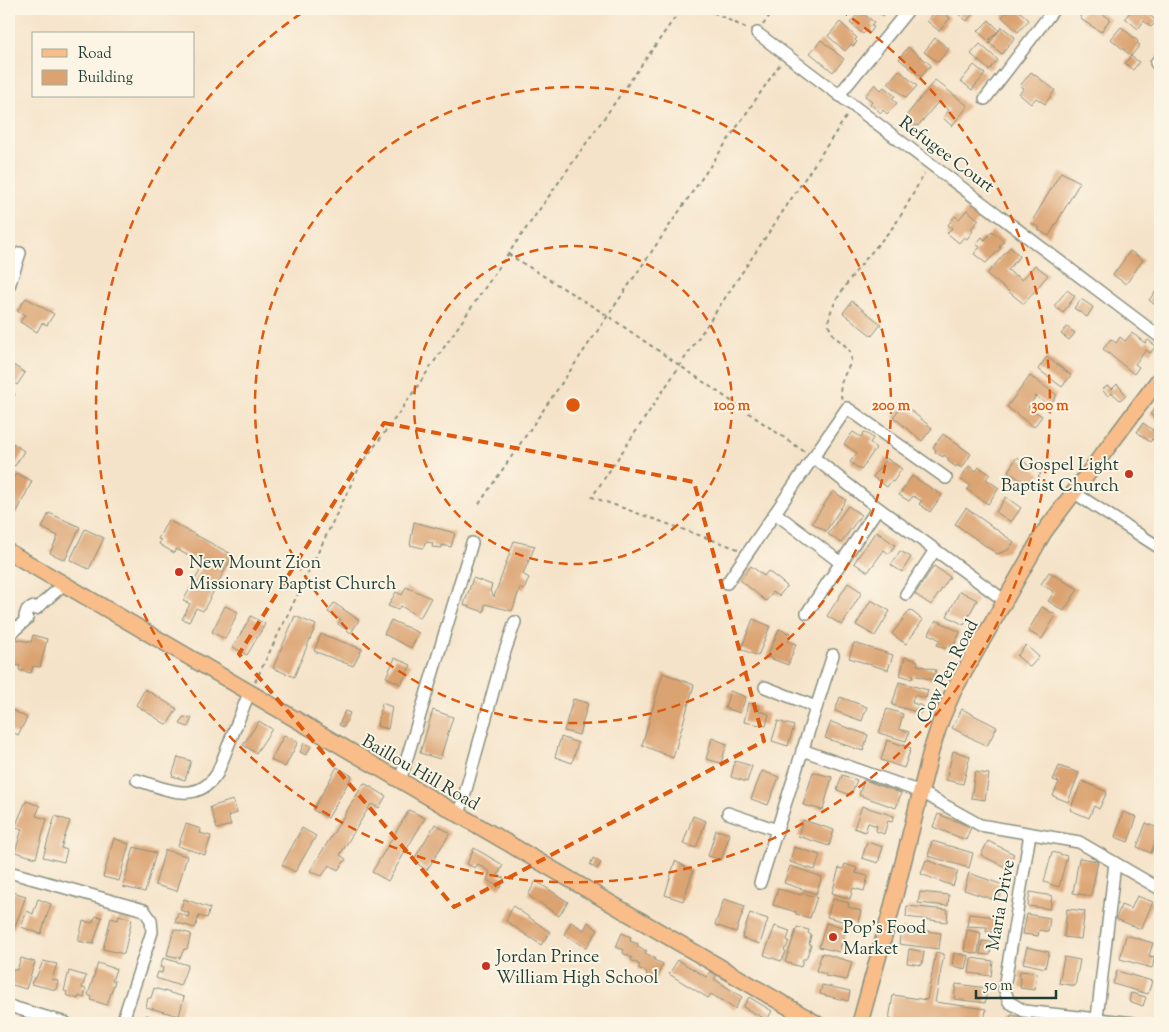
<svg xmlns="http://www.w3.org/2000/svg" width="1169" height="1032" font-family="'Sorts Mill Goudy',serif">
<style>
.building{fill:#dba371}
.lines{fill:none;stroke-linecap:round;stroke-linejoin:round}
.minor-casing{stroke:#8a907e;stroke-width:14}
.major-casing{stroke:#8a907e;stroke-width:18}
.path{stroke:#8a907e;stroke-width:2;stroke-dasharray:4 4;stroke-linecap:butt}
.minor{stroke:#fff;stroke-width:11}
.major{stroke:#f8bd89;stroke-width:15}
.marked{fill:none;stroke:#de580e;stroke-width:4;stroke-dasharray:10 6;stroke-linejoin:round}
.ring{fill:none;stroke:#de580e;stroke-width:2.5;stroke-dasharray:9 6}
.poi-dot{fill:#c8321e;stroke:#fcf5e5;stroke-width:2}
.labels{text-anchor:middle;stroke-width:4;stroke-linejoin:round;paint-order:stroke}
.street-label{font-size:18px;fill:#1f3d34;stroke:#fcf5e5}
.poi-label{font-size:18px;fill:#1f3d34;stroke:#fcf5e5;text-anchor:start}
.centre{fill:#de580e;stroke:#fcf5e5;stroke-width:2.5}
.ring-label{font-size:15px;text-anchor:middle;font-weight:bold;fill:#de580e;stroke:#fcf5e5;stroke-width:4;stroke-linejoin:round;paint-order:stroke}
</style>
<rect width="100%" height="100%" fill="#fcf5e5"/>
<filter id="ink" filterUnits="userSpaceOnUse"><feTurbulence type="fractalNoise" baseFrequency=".02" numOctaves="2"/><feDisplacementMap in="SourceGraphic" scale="10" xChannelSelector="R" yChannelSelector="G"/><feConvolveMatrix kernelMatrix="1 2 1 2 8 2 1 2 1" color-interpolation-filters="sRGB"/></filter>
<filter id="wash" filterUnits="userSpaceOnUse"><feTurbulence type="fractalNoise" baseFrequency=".0096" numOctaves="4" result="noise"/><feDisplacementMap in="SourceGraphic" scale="20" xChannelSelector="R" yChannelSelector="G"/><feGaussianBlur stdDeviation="1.12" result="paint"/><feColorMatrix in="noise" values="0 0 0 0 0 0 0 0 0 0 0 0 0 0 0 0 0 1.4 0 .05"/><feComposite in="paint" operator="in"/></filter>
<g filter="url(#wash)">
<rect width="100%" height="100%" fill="#f5e3c9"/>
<g id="blocks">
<!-- building -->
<g class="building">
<polygon points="874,9 889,9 883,16"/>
<polygon points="937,9 939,9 950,18 939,31 927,21"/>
<polygon points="952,9 974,9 976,10 967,21"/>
<polygon points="1009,9 1017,9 1029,20 1018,32 1002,17"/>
<polygon points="1085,9 1096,9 1110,19 1101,32 1082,20 1080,16"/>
<polygon points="1133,9 1141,9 1157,21 1151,27 1144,21 1138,29 1125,18"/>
<polygon points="860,11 874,22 871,25 874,27 870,33 867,30 863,34 850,23"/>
<polygon points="989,20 999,30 988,41 978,31"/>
<polygon points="840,22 857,38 855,40 857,42 853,46 851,44 845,51 828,36"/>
<polygon points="1002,27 1015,37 1002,54 989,43"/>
<polygon points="1121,27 1138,41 1137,43 1140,45 1131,56 1111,39"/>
<polygon points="935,38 949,49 938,62 924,52"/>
<polygon points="821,40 844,59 833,72 810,53"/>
<polygon points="980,44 998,60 989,70 971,54"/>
<polygon points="908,47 931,65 921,77 899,59"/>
<polygon points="1131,56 1139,62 1133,70 1125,63"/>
<polygon points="974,65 985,74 972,90 961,81"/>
<polygon points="899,70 917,86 906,98 888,83"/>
<polygon points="1031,72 1055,90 1045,104 1036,98 1031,104 1019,94 1024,88 1020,86"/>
<polygon points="935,80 968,106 952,126 943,118 949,110 938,102 918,126 916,125 912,130 904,124 908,118 906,116"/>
<polygon points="875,84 881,90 884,87 895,96 892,99 897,103 887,114 883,110 881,113 870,104 872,101 865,96"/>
<polygon points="1061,172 1080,182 1049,236 1038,230 1040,228 1031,223"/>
<polygon points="967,210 979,220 971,229 973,231 967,239 964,237 959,243 947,233 952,228 948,225 955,216 959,219"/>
<polygon points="992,231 1004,241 999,247 1001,248 986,263 974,254 980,247 976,244 982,237 985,240"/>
<polygon points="1010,247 1020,256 1008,270 1015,276 1016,275 1022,280 1035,265 1048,275 1024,304 987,274"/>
<polygon points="1130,251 1143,260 1126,284 1113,275"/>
<polygon points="1160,286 1160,309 1149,300"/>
<polygon points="1067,290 1075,296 1063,313 1054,306"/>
<polygon points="26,298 54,314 47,325 42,323 37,332 20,322 25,315 17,311"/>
<polygon points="1081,299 1093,307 1087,317 1074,308"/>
<polygon points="852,301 881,324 872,336 843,313"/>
<polygon points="1067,327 1075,333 1069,340 1061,334"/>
<polygon points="1132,333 1145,343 1148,340 1156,346 1150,353 1146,350 1135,364 1139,367 1134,374 1103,349 1111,339 1116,343 1120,337 1125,341"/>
<polygon points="1047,357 1071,375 1062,387 1038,369"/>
<polygon points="9,362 25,373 17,385 9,379"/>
<polygon points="1030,376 1057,395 1049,406 1036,396 1028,407 1042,416 1034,427 1007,407"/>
<polygon points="1117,384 1126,395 1120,400 1112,393 1108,396 1102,390 1107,386 1112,389"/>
<polygon points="9,390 15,394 9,406"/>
<polygon points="903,404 932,428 922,441 893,417"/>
<polygon points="1157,406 1160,408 1160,422 1150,414"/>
<polygon points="1143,423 1154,431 1160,423 1160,445 1152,439 1150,442 1137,432"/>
<polygon points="853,432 861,437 864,432 873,438 870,443 876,448 861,470 850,462 857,453 844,444"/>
<polygon points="943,434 971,454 962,468 957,465 956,467 948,461 949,459 944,455 943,457 935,452 936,450 933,447"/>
<polygon points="12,443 24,451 15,466 9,462 9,448"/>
<polygon points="1017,457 1041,474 1038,477 1040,478 1031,488 1008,471"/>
<polygon points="886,458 902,469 893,482 891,481 887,487 873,477"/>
<polygon points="969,466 976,471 979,467 990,474 986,479 999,488 988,504 967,490 970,485 960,479"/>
<polygon points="16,473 32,481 16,514 9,511 9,487"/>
<polygon points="912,476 942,495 930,512 919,504 922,501 913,496 909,501 899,495"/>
<polygon points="833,491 846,500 826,531 812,523"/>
<polygon points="1006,497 1021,508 1011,522 996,512"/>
<polygon points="848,506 861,515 841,543 828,534"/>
<polygon points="966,508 1014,542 1008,550 997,554 955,524"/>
<polygon points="49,513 80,527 65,560 50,553 58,536 42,528"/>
<polygon points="168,520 233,555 203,611 196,608 189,622 182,619 190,604 183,601 204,564 176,549 174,553 159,544 161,540 158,539"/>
<polygon points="414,522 455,533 451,547 442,545 442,548 432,547 433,543 426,542 423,548 410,545"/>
<polygon points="85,529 104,538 89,569 70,560"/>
<polygon points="876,531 895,545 889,554 884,550 868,572 854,563"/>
<polygon points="514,541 535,546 523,574 529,578 524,590 520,588 512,611 485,604 484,612 464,605 473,578 492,585 490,591 494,597"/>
<polygon points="900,551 911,557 902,572 891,565"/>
<polygon points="751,566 764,576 768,571 787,586 779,596 773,592 766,601 740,580"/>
<polygon points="934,566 950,577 931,605 915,594"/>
<polygon points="1049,572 1078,589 1064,611 1048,601 1054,592 1041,584"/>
<polygon points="848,583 862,592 842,625 827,616"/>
<polygon points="406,587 431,598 420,618 401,606 398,610 388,606 396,592 402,595"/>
<polygon points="960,591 977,600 964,625 947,616"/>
<polygon points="871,600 890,611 875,636 856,625"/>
<polygon points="334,603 359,620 351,633 338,624 341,620 328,612"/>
<polygon points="225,606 238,612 225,639 212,632"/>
<polygon points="1042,607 1056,615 1042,639 1028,631"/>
<polygon points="910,610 923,620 906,644 892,634"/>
<polygon points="251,616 265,624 247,655 233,647"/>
<polygon points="295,616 316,625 294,677 273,668"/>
<polygon points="753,619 770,626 758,656 741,649"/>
<polygon points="391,620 419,633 411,648 384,634"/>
<polygon points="936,620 960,632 953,648 947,645 945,649 937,645 940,640 929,634"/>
<polygon points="779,629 791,634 788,641 796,644 788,665 767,657"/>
<polygon points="321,634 362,649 353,666 314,651"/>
<polygon points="33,635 47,639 40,667 33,666 31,673 19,670 20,666 9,663 9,656 15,639 31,642"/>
<polygon points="854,643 893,655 888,670 849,658"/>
<polygon points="1026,645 1039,657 1030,667 1017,656"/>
<polygon points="905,657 918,661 917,665 936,670 933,680 913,675 912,679 900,675"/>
<polygon points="395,658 411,665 401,684 386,677"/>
<polygon points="663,673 694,685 673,758 642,745"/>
<polygon points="899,682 928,690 926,698 914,695 912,703 923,706 921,713 892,705"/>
<polygon points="145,689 177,709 167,725 136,705"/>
<polygon points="730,691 746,697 740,713 725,708"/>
<polygon points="840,697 867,707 862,721 835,711"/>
<polygon points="573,699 588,703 579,735 564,731"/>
<polygon points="382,703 392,707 388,729 377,726"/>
<polygon points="748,703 760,706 759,711 769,714 766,726 744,722"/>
<polygon points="9,708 27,718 18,735 9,730"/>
<polygon points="887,709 903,714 899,729 909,732 906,741 879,733"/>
<polygon points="962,709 997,727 987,746 952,728"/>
<polygon points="433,710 453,717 440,759 420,753"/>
<polygon points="345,711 350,713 344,727 339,725"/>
<polygon points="183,717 192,718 188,727 180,724"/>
<polygon points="259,721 272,729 256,753 243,745"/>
<polygon points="778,721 794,726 788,746 772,741"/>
<polygon points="831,722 868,735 863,751 825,738"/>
<polygon points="284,735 298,742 285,767 271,760"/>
<polygon points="561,737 578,743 572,763 555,757"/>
<polygon points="712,738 727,744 721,763 706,759"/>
<polygon points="887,740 911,748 904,768 881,760"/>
<polygon points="304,743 311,746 306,755 300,752"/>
<polygon points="953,751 970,756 963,784 946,780"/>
<polygon points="178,757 191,761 185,780 172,776"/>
<polygon points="735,761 752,766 747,782 731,777"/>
<polygon points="1059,766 1079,773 1068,802 1053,796 1059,782 1053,780"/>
<polygon points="337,767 352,776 328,818 313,810"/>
<polygon points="762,771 779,777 768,805 751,799"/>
<polygon points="813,772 832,777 823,810 803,805"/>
<polygon points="975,772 989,774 985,800 971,798"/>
<polygon points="842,775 857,780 851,795 837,790"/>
<polygon points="864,780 901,793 896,808 859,795"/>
<polygon points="1082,781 1107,792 1099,809 1094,806 1089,818 1070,810"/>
<polygon points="364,783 386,796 379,808 371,804 340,855 346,859 338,870 329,865 322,876 310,871"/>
<polygon points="233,800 237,813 228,816 231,825 217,829 210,807"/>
<polygon points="26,801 40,806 36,816 47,819 36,858 15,852 22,829 15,827"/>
<polygon points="862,806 894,816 892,822 888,821 884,834 876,831 877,826 868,823 865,832 854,828"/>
<polygon points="409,810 425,818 388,881 372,872"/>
<polygon points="1123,812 1137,817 1128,842 1115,837"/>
<polygon points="938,814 971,827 966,840 933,827"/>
<polygon points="55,816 70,821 61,848 67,850 64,862 43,857"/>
<polygon points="693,816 706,821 696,848 683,844"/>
<polygon points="803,820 834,830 829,846 798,836"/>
<polygon points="1146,823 1160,829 1151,853 1137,847"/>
<polygon points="186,824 201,829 200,833 211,836 205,855 178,846"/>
<polygon points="435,824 450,833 427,870 413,861"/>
<polygon points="302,828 316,836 295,872 282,865"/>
<polygon points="716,830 730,834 721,860 708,856"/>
<polygon points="114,838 129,844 119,881 103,877"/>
<polygon points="932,841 973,853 969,868 928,856"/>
<polygon points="988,841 1014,854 1007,868 981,855"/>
<polygon points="867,842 883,847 878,863 862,858"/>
<polygon points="134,847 156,853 145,892 123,887"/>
<polygon points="794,847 820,855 815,870 790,862"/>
<polygon points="474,848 503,865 498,875 505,879 500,888 487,880 490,872 478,864 475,868 467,864"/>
<polygon points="165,850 187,856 177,891 155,885"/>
<polygon points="1052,852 1067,856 1059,887 1044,882"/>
<polygon points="593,858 601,863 597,869 590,865"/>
<polygon points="1079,858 1098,861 1091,896 1073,893"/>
<polygon points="926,860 958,871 953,886 921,874"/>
<polygon points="675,861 693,871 683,901 665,895"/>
<polygon points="845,864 857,868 856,873 868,876 864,891 853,888 850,899 832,893 839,868 843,869"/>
<polygon points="790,866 822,877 816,894 784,883"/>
<polygon points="969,873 1003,885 998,901 964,890"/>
<polygon points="536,881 568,902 559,916 528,895"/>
<polygon points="778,889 801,895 802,893 817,897 810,918 796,914 796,912 773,905"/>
<polygon points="9,891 26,896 14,929 9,927"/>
<polygon points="920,892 949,895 948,906 918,903"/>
<polygon points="1030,892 1052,896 1050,909 1028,906"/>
<polygon points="1137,896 1153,902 1141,929 1116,919 1121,905 1131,909"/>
<polygon points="38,899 51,904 41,934 21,927 27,911 33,914"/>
<polygon points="184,899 210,908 207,918 199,916 195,928 175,922 178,913 188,917 189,913 180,910"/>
<polygon points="724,899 745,906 736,932 715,925"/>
<polygon points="833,899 849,903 848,907 861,911 857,925 827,917"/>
<polygon points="513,906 550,932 541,945 506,921"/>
<polygon points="907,906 948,910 947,922 906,917"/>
<polygon points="1067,909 1085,911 1081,939 1064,937"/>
<polygon points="750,913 768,919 760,944 742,938"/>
<polygon points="969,914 997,917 995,932 986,932 987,927 967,926"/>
<polygon points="1027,914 1050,918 1048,932 1039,930 1038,936 1023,934"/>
<polygon points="119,915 132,919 124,954 103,949 111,918 118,920"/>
<polygon points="96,916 102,917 93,944 78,941 83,921 92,923"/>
<polygon points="571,922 584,930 588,922 598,930 586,948 564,934"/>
<polygon points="826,923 846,928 839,952 819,947"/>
<polygon points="775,926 790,931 787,940 789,941 786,948 785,948 784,950 786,952 781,961 764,955"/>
<polygon points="797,927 809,930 808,933 811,935 809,944 811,945 806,959 803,959 801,967 785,962"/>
<polygon points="901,928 941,933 939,949 899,944"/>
<polygon points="174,929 191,934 187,949 184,949 180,958 167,955"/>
<polygon points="967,930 981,933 978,954 964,951"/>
<polygon points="622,933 631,937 630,941 638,944 637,947 647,951 645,953 655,958 654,960 663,964 656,979 646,975 647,972 638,968 640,965 631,960 632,958 623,953 624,950 616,947"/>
<polygon points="1126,935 1153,943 1149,956 1155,957 1152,968 1120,959"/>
<polygon points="982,941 992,942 990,955 980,954"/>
<polygon points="1027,947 1049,952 1045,968 1023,963"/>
<polygon points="909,949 924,952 922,965 907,963"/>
<polygon points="936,952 944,954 935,1002 986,1009 984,1023 897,1023 898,1020 889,1019 893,995 927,1000"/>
<polygon points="822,953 852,962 847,980 825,976 826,974 816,971"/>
<polygon points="954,953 969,956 966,969 952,966"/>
<polygon points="1064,957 1080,960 1075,986 1059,983"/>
<polygon points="21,958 35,962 26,989 9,984 9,969 17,970"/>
<polygon points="163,958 188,965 180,986 156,978 158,972 162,973 163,968 160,967"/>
<polygon points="971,958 993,961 991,976 969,973"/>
<polygon points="678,960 706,977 710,971 717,975 714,979 742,997 735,1009 711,994 708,998 669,974"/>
<polygon points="43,961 57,964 52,979 58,981 56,990 31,984 34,978 36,978"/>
<polygon points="98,963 116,969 112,981 115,981 107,1005 91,1000 92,997 88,995"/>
<polygon points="69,971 86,976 82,988 86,989 84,998 79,996 78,999 66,995 67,992 64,991"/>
<polygon points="1020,971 1037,973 1035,990 1020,988 1021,979 1019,979"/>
<polygon points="1117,971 1152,981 1148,994 1113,984"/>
<polygon points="956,984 987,988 985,1003 954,999"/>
<polygon points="822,985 850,991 848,1001 820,994"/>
<polygon points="154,988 184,997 179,1016 146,1007 148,998 151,998"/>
<polygon points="1131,993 1146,997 1143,1006 1129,1001"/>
<polygon points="749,997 772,1011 767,1020 743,1007"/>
<polygon points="146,1015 175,1023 144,1023"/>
<polygon points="1011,1015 1026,1018 1025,1023 1010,1023"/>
</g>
</g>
</g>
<g filter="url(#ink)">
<use href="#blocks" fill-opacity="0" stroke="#8a907e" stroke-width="1"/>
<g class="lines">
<defs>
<g id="minor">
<polyline points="757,33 1160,337"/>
<polyline points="1156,63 1160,58"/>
<polyline points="839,95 909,9"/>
<polyline points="985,99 1054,9"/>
<polyline points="9,286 20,253"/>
<polyline points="813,457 878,508 1005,601"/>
<polyline points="1073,492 1160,548"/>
<polyline points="775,513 841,563"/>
<polyline points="727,583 847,408 946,478"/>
<polyline points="906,594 935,550"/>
<polyline points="807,613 878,508"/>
<polyline points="27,619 25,616 27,610 34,607 36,609 64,584"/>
<polyline points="9,635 27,619"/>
<polyline points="765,687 816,707"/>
<polyline points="802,750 921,792 980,825 1079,842 1160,889"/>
<path d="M137,780C167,789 196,805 217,774L249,693"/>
<polyline points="400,781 472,543"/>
<polyline points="728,813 777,830"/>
<polyline points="459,815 501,663 515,622"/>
<polyline points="1030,834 1004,988 1009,1002 1024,1011 1134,1023"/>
<polyline points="9,872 144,910 151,920 152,932 122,1023"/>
<polyline points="760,883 833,655"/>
<polyline points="9,1006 66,1023"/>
<polyline points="1097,1018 1115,863"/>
</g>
<g id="major">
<polyline points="9,552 816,1023"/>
<polyline points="860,1023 891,911 931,751 941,720 954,690 1044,532 1160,378"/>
</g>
</defs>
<!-- minor casing -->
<use href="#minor" class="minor-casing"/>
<!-- major casing -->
<use href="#major" class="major-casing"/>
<!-- path -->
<g class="path">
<polyline points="706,9 748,29"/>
<polyline points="763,25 774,9"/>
<polyline points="508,254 608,316 805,452"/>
<path d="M842,399C835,379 853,369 851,355C850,345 831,339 829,325C824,303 879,244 893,227C905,211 914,191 924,174"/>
<polyline points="479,504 780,64"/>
<polyline points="738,549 592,497 848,114"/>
<polyline points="255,682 360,466 399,413 508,254 681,9"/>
<polyline points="504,1023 536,1020 568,1023"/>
</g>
<!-- minor -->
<use href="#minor" class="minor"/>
<!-- major -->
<use href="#major" class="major"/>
</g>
</g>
<!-- marked area -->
<path class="marked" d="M384,423L694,482L764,741L454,907L239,654Z"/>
<!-- distance rings -->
<g class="ring">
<circle cx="573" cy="405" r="159"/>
<circle cx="573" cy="405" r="318"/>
<path d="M840 10A477 477 0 1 1 306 10"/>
</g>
<!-- markers -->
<g class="poi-dot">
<circle cx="1129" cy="474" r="5"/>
<circle cx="179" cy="572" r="5"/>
<circle cx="833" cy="937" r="5"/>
<circle cx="486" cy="966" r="5"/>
</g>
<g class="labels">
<!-- street labels -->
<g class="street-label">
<text transform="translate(947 154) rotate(37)" y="6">Refugee Court</text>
<text transform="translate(947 671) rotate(-63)" y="6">Cow Pen Road</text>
<text transform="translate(421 772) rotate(30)" y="6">Baillou Hill Road</text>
<text transform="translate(1000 905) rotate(-80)" y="6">Maria Drive</text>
</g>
<!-- poi labels -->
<g class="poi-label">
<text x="1119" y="470" text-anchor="end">Gospel Light<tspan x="1119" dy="21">Baptist Church</tspan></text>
<text x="189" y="568">New Mount Zion<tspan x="189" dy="21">Missionary Baptist Church</tspan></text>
<text x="843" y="933">Pop's Food<tspan x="843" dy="21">Market</tspan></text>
<text x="496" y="962">Jordan Prince<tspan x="496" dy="21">William High School</tspan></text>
</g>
</g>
<circle cx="573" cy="405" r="8" class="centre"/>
<g class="ring-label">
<text x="732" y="410">100 m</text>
<text x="891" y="410">200 m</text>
<text x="1050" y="410">300 m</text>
</g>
<!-- margin -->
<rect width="1169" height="1032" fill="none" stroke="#fcf5e5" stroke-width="30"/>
<!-- legend -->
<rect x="32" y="32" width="162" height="65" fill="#fcf5e5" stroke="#a4ab9e"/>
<rect x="42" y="49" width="25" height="8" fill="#f8bd89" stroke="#a4ab9e"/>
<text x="78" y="58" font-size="15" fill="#1f3d34">Road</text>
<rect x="42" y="70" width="25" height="15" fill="#dba371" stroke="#a4ab9e"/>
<text x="78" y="82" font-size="15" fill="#1f3d34">Building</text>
<!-- scale -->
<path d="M976 990v8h80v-8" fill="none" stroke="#1f3d34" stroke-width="2.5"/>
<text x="984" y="990" font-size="15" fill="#1f3d34" stroke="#fcf5e5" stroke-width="4" paint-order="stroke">50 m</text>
</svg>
